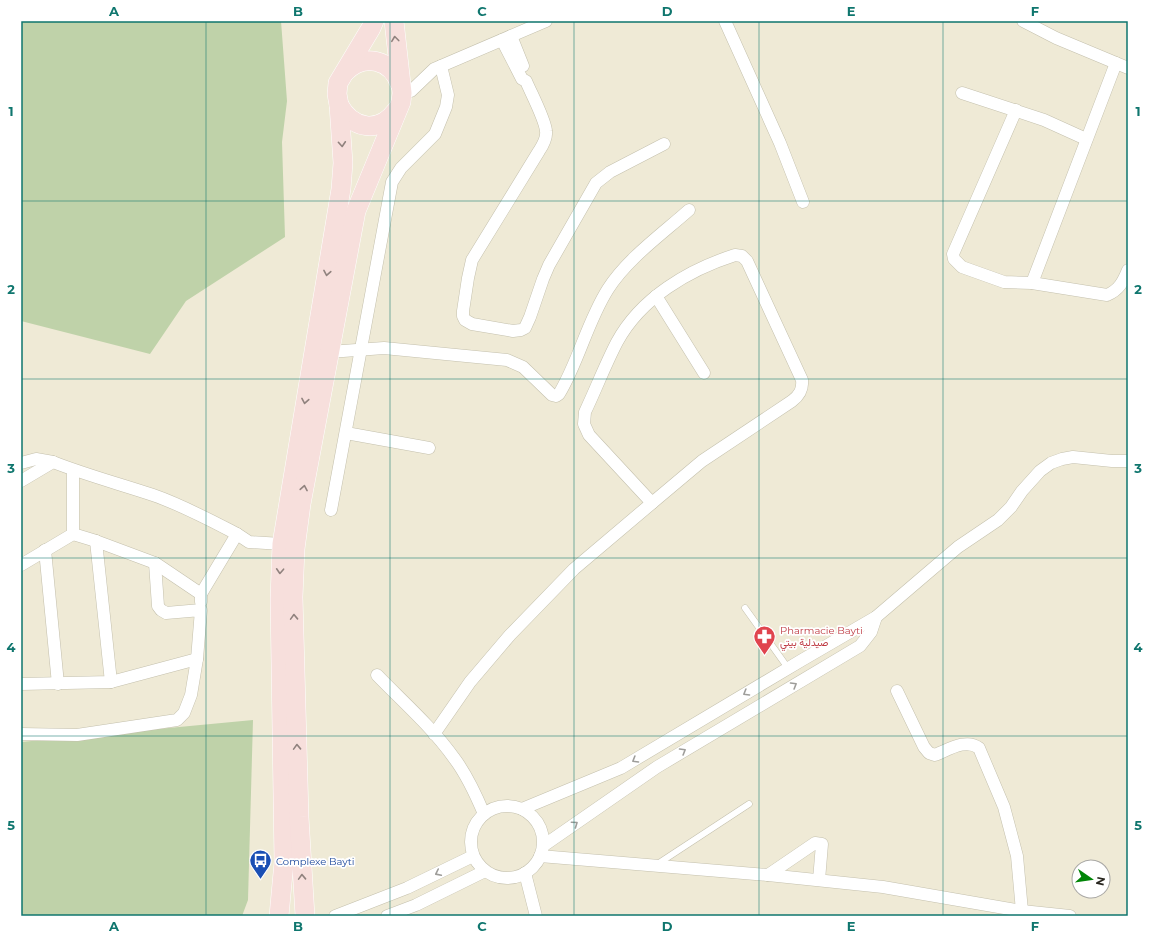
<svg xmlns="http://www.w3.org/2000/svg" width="1149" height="937" font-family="Montserrat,Vazirmatn,sans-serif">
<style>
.green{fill:#bfd2a9}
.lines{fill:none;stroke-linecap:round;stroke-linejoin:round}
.lane-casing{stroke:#c4c0ad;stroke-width:7}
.street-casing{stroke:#c4c0ad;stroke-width:13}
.primary-casing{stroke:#fff;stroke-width:20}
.lane{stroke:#fff;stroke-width:6}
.street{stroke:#fff;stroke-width:12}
.primary{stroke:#f7dfdc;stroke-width:19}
.oneway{stroke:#90827e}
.oneway2{stroke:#9e9d9a}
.grid{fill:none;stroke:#0f766e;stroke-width:1;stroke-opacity:0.55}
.labels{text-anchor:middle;stroke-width:3.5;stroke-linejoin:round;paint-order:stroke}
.health-label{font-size:10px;fill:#be3a42;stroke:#fff;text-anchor:start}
.transit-label{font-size:10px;fill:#164399;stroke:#fff;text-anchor:start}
.neatline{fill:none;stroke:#0f766e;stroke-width:1.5}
.grid-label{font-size:13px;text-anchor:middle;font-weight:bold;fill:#0f766e}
</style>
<rect width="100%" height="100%" fill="#efead6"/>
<!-- green -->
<g class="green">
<polygon points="21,21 281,21 287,101 282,142 285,237 186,301 150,354 21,321"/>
<polygon points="253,720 248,900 242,916 21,916 21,742"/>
</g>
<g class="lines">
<defs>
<g id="lane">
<polyline points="745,608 788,668"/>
<polyline points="656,865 749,804"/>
</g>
<g id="street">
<polyline points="725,21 780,143 803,202"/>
<polyline points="1023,21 1056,38 1128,68"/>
<polyline points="511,36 523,66"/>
<path d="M502,40L522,79L526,81C531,93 545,119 546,131C547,138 543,145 539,151L472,260L468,278L463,311V316L465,320L472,324L513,331L521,330L525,328L530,317L543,279L549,265L596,183L610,172L664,144"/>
<polyline points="402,93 411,91 434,69 546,21"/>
<polyline points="962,93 1044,120 1086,139"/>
<path d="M1016,110L953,254L954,259L962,267L1004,282L1032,283L1107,295C1119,290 1123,282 1128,270"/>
<path d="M735,255L742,256L747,261L802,380C803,389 800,395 792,401L702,461L652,503L589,435L584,424L585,412C596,389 605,365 617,342C641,298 688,270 735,255Z"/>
<polyline points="1032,283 1116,63"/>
<polyline points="656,296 704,373"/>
<path d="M329,352L384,348L507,360L523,367L552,395L556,396L559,394C579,361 587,322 608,289C627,259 662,234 689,210"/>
<polyline points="346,433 429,448"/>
<polyline points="21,463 36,459 53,462"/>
<path d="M21,481L53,462C86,475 120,484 153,495C182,505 210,520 237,534L201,594"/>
<polyline points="331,510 392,182 401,168 435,134 446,107 448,95 441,66"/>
<polyline points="73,534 73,470"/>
<polyline points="237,534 249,542 282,544"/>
<polyline points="96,541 111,682"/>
<polyline points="45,550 58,684"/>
<polyline points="21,565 73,534 96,541 155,563 201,594 201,602"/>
<path d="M377,675C403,702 432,727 454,758C467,775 476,795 484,814"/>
<polyline points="21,684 111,682 197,659"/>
<path d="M897,691L924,747L929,753L935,755C948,750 966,738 979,748L1004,807L1017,856L1022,911"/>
<polyline points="21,734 77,735 177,720 184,713 191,695 197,659 201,610 166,613 161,610 158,606 155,563"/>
<polyline points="434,734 470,682 510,635 574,569 652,503"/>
<circle cx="507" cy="842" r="36"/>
<polyline points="522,809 621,768 802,660 876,617 958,547 998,520 1011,507 1022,491 1040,471 1051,463 1062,459 1073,457 1112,461 1128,461"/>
<polyline points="543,846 657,767 860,646 871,632 876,617"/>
<polyline points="540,856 768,875 883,887 1022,911 1070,916"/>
<polyline points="525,873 536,916"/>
<polyline points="768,875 815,843 822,844 819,880"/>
<polyline points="335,916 407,888 473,856"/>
<polyline points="387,916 416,905 485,871"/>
</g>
<g id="primary">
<path d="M345,72C364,53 391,59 400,84"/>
<path d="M339,105C352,129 379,134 396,111"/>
<polyline points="279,916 284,862 280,599 282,544 341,189 343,163 339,105 337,94 338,83 371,28 374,21"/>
<polyline points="305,916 299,817 293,597 295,549 301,504 356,211 401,102 402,93 394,21"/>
</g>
</defs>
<!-- lane casing -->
<use href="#lane" class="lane-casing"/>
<!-- street casing -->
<use href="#street" class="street-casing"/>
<!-- primary casing -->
<use href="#primary" class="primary-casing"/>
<!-- lane -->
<use href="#lane" class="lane"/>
<!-- street -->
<use href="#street" class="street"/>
<!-- primary -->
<use href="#primary" class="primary"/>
</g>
<!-- one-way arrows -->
<defs><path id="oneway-chevron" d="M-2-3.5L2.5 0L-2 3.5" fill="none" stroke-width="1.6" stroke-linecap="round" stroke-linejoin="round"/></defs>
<g class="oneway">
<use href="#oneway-chevron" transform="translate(395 39) rotate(-97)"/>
<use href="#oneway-chevron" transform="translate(342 144) rotate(86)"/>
<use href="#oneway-chevron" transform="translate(327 273) rotate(100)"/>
<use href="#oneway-chevron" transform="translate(305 401) rotate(100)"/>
<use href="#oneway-chevron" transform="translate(304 488) rotate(-80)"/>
<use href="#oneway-chevron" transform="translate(280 571) rotate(93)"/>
<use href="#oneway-chevron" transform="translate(294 617) rotate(-92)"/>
<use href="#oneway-chevron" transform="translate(297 747) rotate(-92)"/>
<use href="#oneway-chevron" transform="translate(302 877) rotate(-92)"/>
</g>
<g class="oneway2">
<use href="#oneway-chevron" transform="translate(794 685) rotate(-31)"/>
<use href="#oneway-chevron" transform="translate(746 693) rotate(149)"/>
<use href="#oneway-chevron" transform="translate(683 751) rotate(-31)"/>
<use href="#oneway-chevron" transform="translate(635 760) rotate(149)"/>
<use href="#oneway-chevron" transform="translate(575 824) rotate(-35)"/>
<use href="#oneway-chevron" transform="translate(438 873) rotate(154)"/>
</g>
<!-- grid -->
<path class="grid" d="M206,21V916M390,21V916M574,21V916M759,21V916M943,21V916M21,201H1128M21,379H1128M21,558H1128M21,736H1128"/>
<!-- icons -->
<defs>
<symbol id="pharmacy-pin" viewBox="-11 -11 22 30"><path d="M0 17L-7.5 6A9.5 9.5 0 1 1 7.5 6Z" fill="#e0444e" stroke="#fff"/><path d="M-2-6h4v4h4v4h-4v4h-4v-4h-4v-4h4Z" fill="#fff"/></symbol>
<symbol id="bus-pin" viewBox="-11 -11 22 30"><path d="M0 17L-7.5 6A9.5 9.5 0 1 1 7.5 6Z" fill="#1a4fb4" stroke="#fff"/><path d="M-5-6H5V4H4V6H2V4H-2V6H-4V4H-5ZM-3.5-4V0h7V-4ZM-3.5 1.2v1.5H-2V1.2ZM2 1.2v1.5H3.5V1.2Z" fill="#fff"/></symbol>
</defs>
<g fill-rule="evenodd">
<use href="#pharmacy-pin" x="752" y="624" width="25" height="34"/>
<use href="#bus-pin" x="248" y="848" width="25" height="34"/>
</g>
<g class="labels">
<!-- health labels -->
<g class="health-label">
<text x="780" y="634">Pharmacie Bayti<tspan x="780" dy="12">صيدلية بيتي</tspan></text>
</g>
<!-- transit labels -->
<g class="transit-label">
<text x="276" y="865">Complexe Bayti</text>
</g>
</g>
<!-- border -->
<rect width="1149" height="937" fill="none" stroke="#ffffff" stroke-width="44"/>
<!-- north arrow -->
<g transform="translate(1091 879) rotate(103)"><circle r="19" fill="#ffffff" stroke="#a9a8a5"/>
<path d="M0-3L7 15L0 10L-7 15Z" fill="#008507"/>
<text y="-6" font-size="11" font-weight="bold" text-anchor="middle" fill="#28261f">N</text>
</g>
<rect x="22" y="22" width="1105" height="893" class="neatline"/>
<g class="grid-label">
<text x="114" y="16">A</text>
<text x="298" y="16">B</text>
<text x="482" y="16">C</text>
<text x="667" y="16">D</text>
<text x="851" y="16">E</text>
<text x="1035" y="16">F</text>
<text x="11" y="116">1</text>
<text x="1138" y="116">1</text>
<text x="11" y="294">2</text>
<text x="1138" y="294">2</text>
<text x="11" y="473">3</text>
<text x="1138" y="473">3</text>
<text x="11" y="652">4</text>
<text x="1138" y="652">4</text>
<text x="11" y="830">5</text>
<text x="1138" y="830">5</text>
<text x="114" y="931">A</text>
<text x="298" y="931">B</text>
<text x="482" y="931">C</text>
<text x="667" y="931">D</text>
<text x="851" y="931">E</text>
<text x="1035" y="931">F</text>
</g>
</svg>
